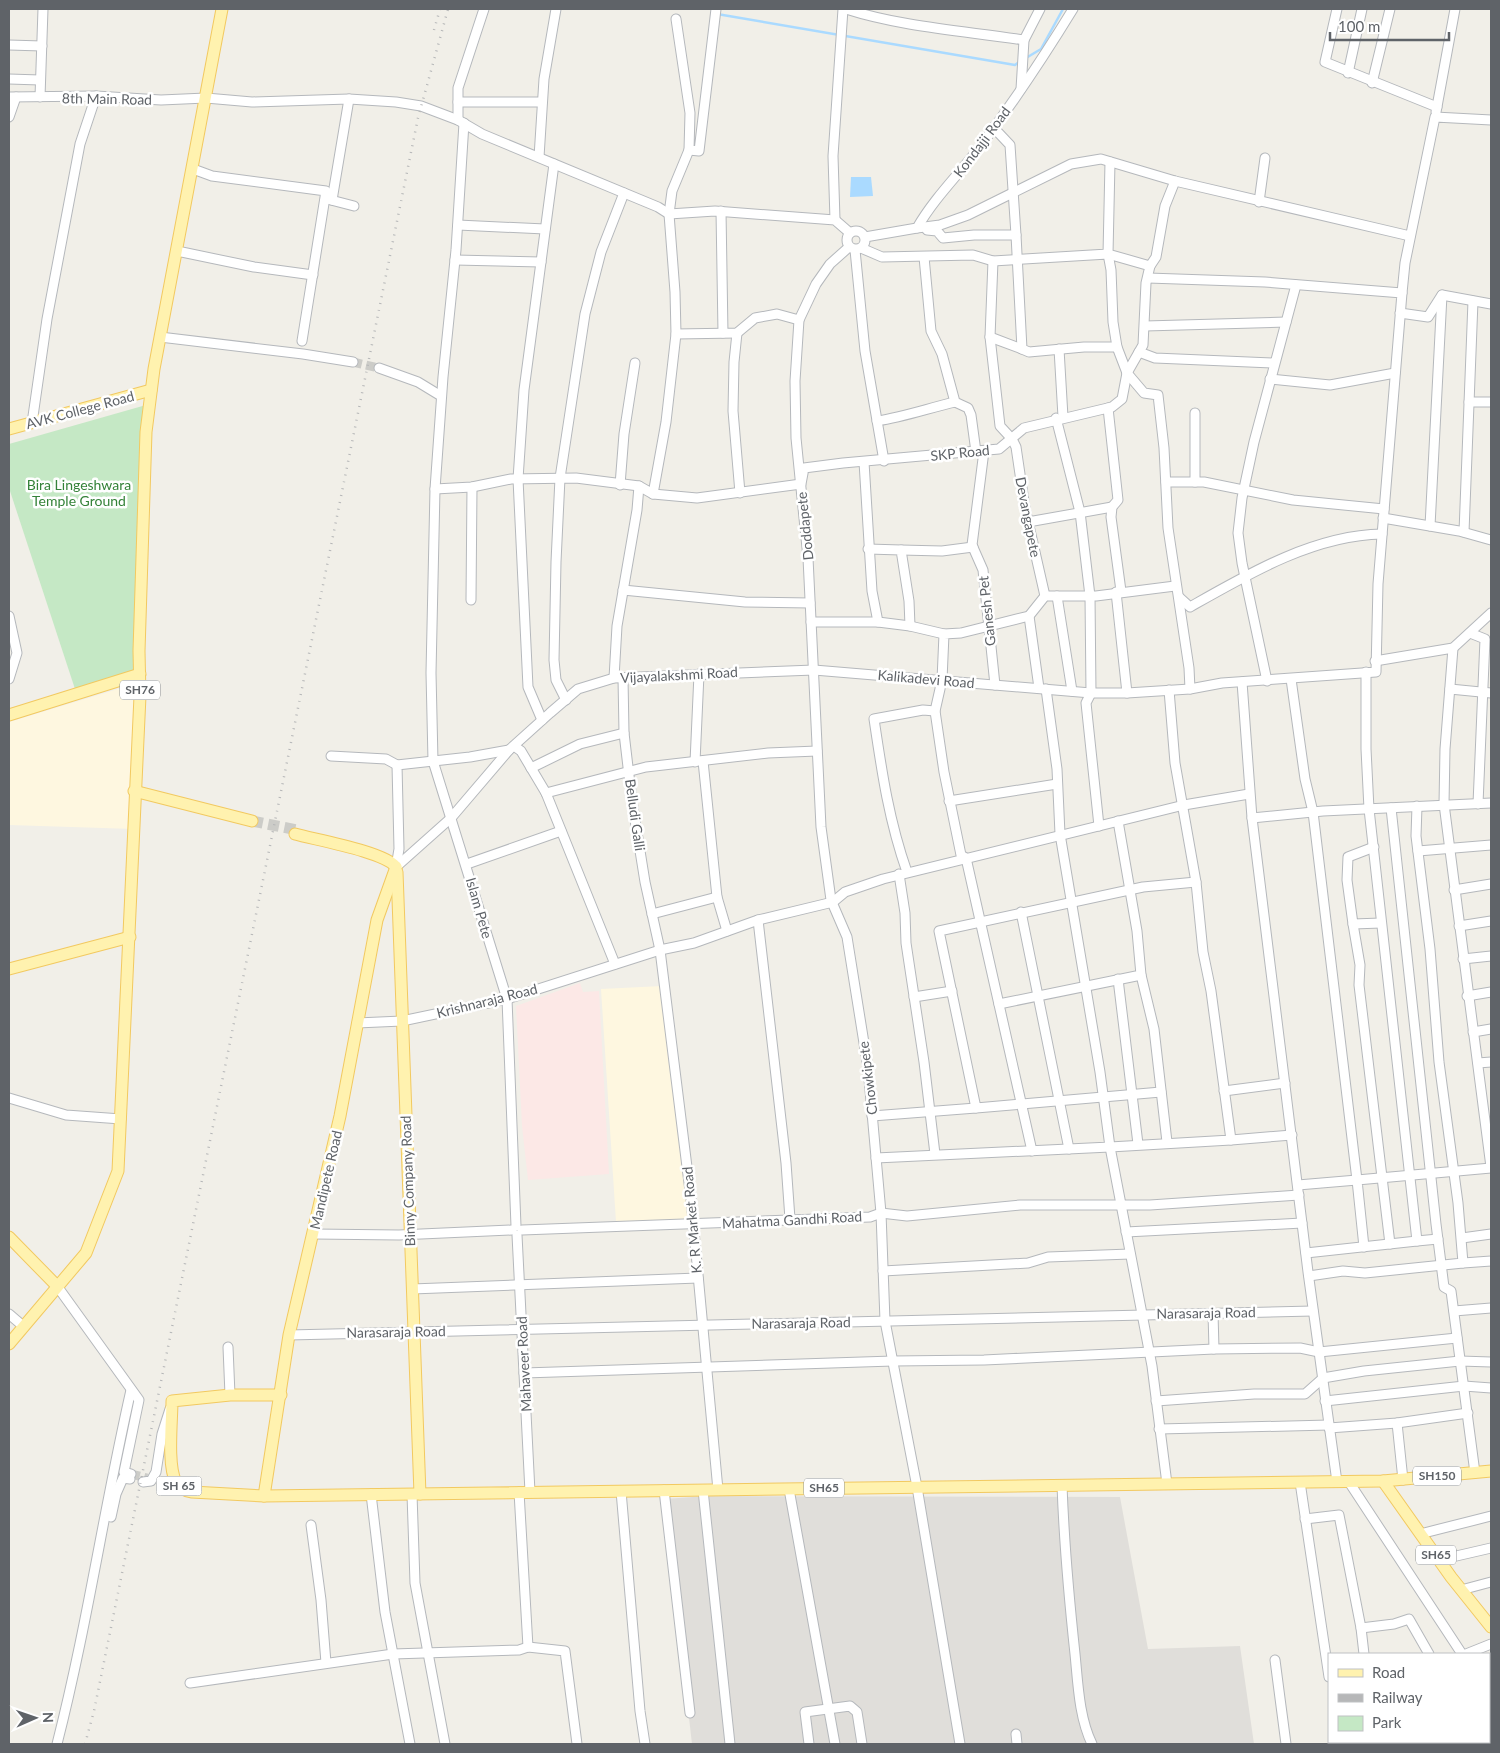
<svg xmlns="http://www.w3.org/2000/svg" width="1500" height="1753" font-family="Lato,sans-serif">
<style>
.commercial{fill:#fef7e0}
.industrial{fill:#e0deda}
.medical{fill:#fce8e6}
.green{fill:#c5e8c5}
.water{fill:#aadaff}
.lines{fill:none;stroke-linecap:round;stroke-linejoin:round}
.stream{stroke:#aadaff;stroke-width:2.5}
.minor-tunnel{stroke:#ccccc8;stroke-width:9;stroke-dasharray:9 4.5;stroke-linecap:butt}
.major-tunnel{stroke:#ccccc8;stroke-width:11;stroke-dasharray:11 5.5;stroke-linecap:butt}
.minor-casing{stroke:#b5b8bc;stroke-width:11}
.major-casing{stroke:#f2c960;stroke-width:13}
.minor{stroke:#fff;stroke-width:9}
.major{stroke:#fff2af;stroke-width:11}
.rail{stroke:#b6b7b8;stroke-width:2.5;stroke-dasharray:1 6;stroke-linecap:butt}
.labels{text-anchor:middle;stroke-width:5;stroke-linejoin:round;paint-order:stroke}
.shield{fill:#fff;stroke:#8f9295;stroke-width:1}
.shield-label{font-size:12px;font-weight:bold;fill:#5f6368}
.street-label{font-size:14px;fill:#5f6368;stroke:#fff}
.park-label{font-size:14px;fill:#348238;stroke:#fff}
</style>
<rect width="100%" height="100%" fill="#f1efe8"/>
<!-- commercial -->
<g class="commercial">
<polygon points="141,682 134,829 9,825 9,722"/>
<polygon points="662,986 689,1222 616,1222 601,989"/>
</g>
<!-- industrial -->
<polygon class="industrial" points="707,1496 1120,1497 1148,1649 1240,1646 1254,1744 692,1744 664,1499"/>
<!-- medical -->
<polygon class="medical" points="580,983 583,992 599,991 609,1174 528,1180 522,1126 516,1006"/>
<!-- green -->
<polygon class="green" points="146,405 137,670 75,689 9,488 9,444"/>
<!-- water -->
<polygon class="water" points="851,177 871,177 873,196 850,197"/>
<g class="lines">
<!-- stream -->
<g class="stream">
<polyline points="717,14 1015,65 1019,62"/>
<polyline points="1026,58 1041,49 1063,9"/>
</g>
<!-- minor-tunnel -->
<g class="minor-tunnel">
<polyline points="353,362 379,368"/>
<polyline points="131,1474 147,1478"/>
</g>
<!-- major-tunnel -->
<polyline class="major-tunnel" points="252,821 297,830"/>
<defs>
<g id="minor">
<path d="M846,9C902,27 965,31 1024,40L1040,9"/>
<polyline points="1337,9 1325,62 1437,107"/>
<polyline points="676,19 690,113 689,150 699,151 716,9"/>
<polyline points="9,45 42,46"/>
<polyline points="1348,73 1362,9"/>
<polyline points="9,79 40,80"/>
<polyline points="1372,83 1390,9"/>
<polyline points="1021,89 1024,40"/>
<polyline points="9,97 96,96 161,100 206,98 252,102 349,99 396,102 421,106 458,120 482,134 658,207 669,214 715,211 835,220 850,233"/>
<polyline points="40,97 43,9"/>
<polyline points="458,102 542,102"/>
<polyline points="1436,112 1455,9"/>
<polyline points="9,117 16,97"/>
<polyline points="458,120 458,88 484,9"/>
<polyline points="464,123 456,250 443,377 435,489 431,673 433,761 507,999 516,1226"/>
<polyline points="993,127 1010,145 1016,235"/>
<polyline points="539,157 544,79 556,9"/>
<polyline points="193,169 212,176 326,191 302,341"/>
<polyline points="327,199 354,206"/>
<polyline points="332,200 349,99"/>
<polyline points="1259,202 1265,158"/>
<polyline points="721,211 723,333"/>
<polyline points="835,220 833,156 843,9"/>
<polyline points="458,225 545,229"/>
<polyline points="917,228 940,225 968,215 1071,164 1101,159 1175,181 1410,236"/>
<polyline points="927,230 937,231 943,238 974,235 1016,235 1022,349 1029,352 1084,347 1117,347"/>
<circle cx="856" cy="240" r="9"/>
<path d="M865,237L917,228C933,200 956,177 976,152C1011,106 1043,58 1073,9"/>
<polyline points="849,247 830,264 816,284 799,320 795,381 796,438 808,558 821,827 831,900 847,937 868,1068 881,1213 885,1321 917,1487 960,1744"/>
<polyline points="861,248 882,257 973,255 993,261 1108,254 1150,266 1146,283 1143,345 1127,373 1117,347 1113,322 1111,270 1108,254 1110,162"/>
<polyline points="855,250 865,351 884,461"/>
<polyline points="177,251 254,267 313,275"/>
<polyline points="924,257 931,331 942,354 955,402 968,408 971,415 976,452"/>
<polyline points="455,260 541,262"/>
<polyline points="993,261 990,337 1000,426 1012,439 1016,447 1025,508 1045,596"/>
<polyline points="1150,266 1156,257 1165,206 1175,181"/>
<polyline points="1402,293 1405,263 1435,117 1491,120"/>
<polyline points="1400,313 1428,317 1442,295 1491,304"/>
<polyline points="1145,326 1286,322"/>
<polyline points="737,333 734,362 733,411 740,493"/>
<polyline points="676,334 737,333 755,318 777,314 799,320"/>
<polyline points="160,337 303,354 353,362"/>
<polyline points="990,337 1022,349"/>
<polyline points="1059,349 1063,417"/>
<polyline points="1139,352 1155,358 1274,363"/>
<polyline points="379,368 418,382 441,396"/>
<polyline points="1127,373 1144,393 1158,395 1164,448 1168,528 1189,668 1190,689"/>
<polyline points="1270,379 1330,385 1395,373"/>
<polyline points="1469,402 1491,402"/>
<polyline points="1108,408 1118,500 1112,507 1111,517 1121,591"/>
<polyline points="1056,418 1080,512 1090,596 1091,693 1086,703 1099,826"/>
<path d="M877,421C904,417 929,408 955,402"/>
<polyline points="32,423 47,319 80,144 96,96"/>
<polyline points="984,451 972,545 983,570 995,685"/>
<polyline points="864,462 872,591 878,622 910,626 944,634"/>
<polyline points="1166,482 1204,482 1293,500 1384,509"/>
<polyline points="1195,482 1195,413"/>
<polyline points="620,485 624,434 635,363"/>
<polyline points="435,489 472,487 511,479 576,478 639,486 653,494 697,498 801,484 804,468 843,463 999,449 1024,428 1112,407 1122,399 1127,373"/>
<polyline points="653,494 666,422 676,334 675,292 669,214 672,191 689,150"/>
<polyline points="1383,518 1459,531 1491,540"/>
<polyline points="1028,522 1112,507"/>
<polyline points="1430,526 1442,295"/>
<polyline points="1464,532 1473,301"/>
<polyline points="868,549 901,550 909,601 910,626"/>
<polyline points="901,550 942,551 973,547"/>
<polyline points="623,590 745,602 810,603"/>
<polyline points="1116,592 1127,693"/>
<polyline points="1057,596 1072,691"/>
<path d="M1179,597L1190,607C1248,574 1314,535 1382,534"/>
<polyline points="471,600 472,487"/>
<polyline points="9,616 17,653 9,679"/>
<polyline points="1029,616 1039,688"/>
<polyline points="811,622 878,622"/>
<polyline points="1470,633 1485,639 1478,804"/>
<polyline points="1453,648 1445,749 1444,804 1491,1167"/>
<polyline points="1375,661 1453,648 1491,613"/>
<polyline points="614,678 617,626 637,510 639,486"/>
<polyline points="623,678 624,733 632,801 645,882 660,950 691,1199 718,1490"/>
<polyline points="1291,679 1305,779 1313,812 1357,1180 1298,1185"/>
<polyline points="1267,681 1242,563 1238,533 1242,498 1254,442 1296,285"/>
<polyline points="1242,682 1252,818 1308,1272 1337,1482"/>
<polyline points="1450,689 1491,693"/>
<polyline points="566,700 556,680 554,660 556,562 560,478 585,314 601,252 624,193"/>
<polyline points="542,720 528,687 518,479 524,390 554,164"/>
<polyline points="514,746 521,751 546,793 615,964"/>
<polyline points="331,756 386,759 397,765"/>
<polyline points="703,761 717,897 727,931"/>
<polyline points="695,762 699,674"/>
<polyline points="531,768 580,744 624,733"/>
<polyline points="546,793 646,767 768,753 817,751"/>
<polyline points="949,801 1057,784"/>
<polyline points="1391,808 1436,1224 1444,1287 1451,1291 1475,1473"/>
<polyline points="1252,818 1323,811 1491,803"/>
<polyline points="1374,847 1348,857 1347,880 1353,924 1381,923"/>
<polyline points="1418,851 1491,845"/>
<polyline points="467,864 561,831"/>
<polyline points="396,867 451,818 509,750 550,713 578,689 614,678 814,670 1091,693 1127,693 1190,689 1222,683 1376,672 1378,584 1402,293 1265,282 1148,278"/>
<polyline points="396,867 399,849 397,765 470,757 509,750"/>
<path d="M907,872C889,821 882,773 874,719L923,710L935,711"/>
<polyline points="899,874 905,913 906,943 924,1062 935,1154"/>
<polyline points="1454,890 1491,884"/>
<polyline points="1021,912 1069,1149"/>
<polyline points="652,914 717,897"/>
<polyline points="758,920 786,1163 790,1219"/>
<polyline points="1353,924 1360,965 1359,985 1390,1244"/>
<polyline points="1459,926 1491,921"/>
<polyline points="1463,959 1491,956"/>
<polyline points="1141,975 1154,1029 1167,1142"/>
<polyline points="1118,979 1138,1144"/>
<polyline points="1467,996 1491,992"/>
<polyline points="914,997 952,991"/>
<polyline points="999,1004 1141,975 1137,931 1118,821"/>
<polyline points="357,1023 402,1021 507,999 660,950 694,943 758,920 833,902 845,892 883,879 1184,805 1249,794"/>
<polyline points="1473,1032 1491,1029"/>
<polyline points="1478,1063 1491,1062"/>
<polyline points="1224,1091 1285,1083"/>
<polyline points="1161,1092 976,1108 939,931 1143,887 1196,882"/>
<polyline points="9,1098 66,1115 121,1119"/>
<polyline points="872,1116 976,1108"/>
<polyline points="1231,1140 1292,1135"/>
<polyline points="1032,1151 966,858 961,855 944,772 935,711 942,680 944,634 961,633 1029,616 1045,596 1096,596 1175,586"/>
<polyline points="876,1158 1110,1147 1100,1072 1060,834 1057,769 1046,689"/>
<polyline points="522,1230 870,1217 881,1213 907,1216 1020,1205 1150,1205 1299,1195"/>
<polyline points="1126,1232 1302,1223"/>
<polyline points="314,1234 399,1235 512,1230"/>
<polyline points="517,1235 530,1492"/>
<polyline points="1462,1238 1491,1234"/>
<polyline points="1417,1241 1438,1239"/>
<polyline points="1364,1247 1357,1180 1491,1168"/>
<polyline points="1306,1253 1417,1241 1369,809 1366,749 1366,672"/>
<polyline points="1463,1263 1491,1261"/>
<polyline points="883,1271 1028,1263 1048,1257 1130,1254"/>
<polyline points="1309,1276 1343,1271 1365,1273 1463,1263 1458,1203 1439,1062 1430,949 1416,836 1417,806"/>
<polyline points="57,1286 139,1400 124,1472 131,1474"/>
<polyline points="412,1289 698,1278"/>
<polyline points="1454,1311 1491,1308"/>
<polyline points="1213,1313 1214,1349"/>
<polyline points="9,1314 23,1326"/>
<polyline points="289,1335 1313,1311"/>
<polyline points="228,1347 230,1395"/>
<polyline points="524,1373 893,1361 984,1360 1214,1349 1300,1348 1319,1352 1457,1338"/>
<polyline points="1156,1401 1254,1394 1305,1394 1323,1378 1364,1371 1460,1361 1491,1362"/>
<polyline points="1325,1401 1464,1386 1491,1388"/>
<polyline points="1397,1423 1403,1480"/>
<polyline points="1329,1428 1397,1423 1468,1413"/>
<polyline points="1159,1429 1329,1425"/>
<polyline points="143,1482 151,1481 156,1472 162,1434 170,1409"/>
<polyline points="1300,1482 1329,1677"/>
<polyline points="1349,1482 1462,1654"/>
<polyline points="1167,1484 1152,1366 1110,1147 1231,1140 1211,991 1203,952 1196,882 1175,763 1169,690"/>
<path d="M1062,1485C1064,1542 1069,1598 1075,1654C1078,1684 1079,1717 1092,1744"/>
<polyline points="789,1489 835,1744"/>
<polyline points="664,1490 690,1713"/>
<polyline points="703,1490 730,1744"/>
<polyline points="621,1491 640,1711 645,1744"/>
<polyline points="519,1492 528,1647"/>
<polyline points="371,1494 385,1612 410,1744"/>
<polyline points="412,1494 415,1583 445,1744"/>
<polyline points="111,1517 116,1494 123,1478 130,1479"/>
<polyline points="1305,1519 1339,1515 1361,1628 1364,1654"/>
<polyline points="311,1525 321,1600 326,1663"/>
<polyline points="1420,1534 1491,1516"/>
<polyline points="1439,1560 1491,1548"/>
<polyline points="1461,1590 1491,1582"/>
<polyline points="1361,1628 1394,1624 1409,1619 1429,1654"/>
<polyline points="1466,1654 1491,1644"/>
<polyline points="1275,1660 1286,1744"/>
<polyline points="1489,1682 1491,1681"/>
<polyline points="190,1683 393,1654 519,1650 528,1647 565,1651 577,1744"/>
<polyline points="1489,1720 1491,1719"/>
<polyline points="1016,1734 1017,1744"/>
<polyline points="1339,1742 1340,1744"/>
<polyline points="1377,1742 1378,1744"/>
<polyline points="1419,1742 1419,1744"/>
<polyline points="1464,1742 1464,1744"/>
<path d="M57,1744C87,1627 104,1508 131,1390"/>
<polyline points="809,1744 805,1712 850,1706 857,1712 862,1744"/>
<polyline points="1386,1744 1398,1742"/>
</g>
<g id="major">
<polyline points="9,429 151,390"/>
<polyline points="9,715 140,674"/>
<polyline points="134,791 252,821"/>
<path d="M295,834C317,840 385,852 396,867"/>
<polyline points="397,872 420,1494"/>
<polyline points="9,969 130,937"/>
<polyline points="9,1237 57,1286"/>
<polyline points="9,1344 86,1253 118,1171 140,696 139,651 146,432 154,369 222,9"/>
<path d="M281,1395H230L172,1401C172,1420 167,1466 176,1482C180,1489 185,1491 192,1492L264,1496L1383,1481L1491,1471"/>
<polyline points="1383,1481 1451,1577 1491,1627"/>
<polyline points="264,1496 289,1335 340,1116 377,920 396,867"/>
</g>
</defs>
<!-- minor casing -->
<use href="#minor" class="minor-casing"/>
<!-- major casing -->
<use href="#major" class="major-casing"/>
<!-- minor -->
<use href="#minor" class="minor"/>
<!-- major -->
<use href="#major" class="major"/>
<!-- rail -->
<g class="rail">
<polyline points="434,30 440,9"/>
<polyline points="85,1744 94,1711 418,118 448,9"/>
</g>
</g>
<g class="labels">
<!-- shield labels -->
<g class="shield">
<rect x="120" y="680.5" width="40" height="19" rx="4"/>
<rect x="1413" y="1466.5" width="48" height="19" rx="4"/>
<rect x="156.5" y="1476.5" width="45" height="19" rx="4"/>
<rect x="804" y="1478.5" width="40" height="19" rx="4"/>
<rect x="1416" y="1545.5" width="40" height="19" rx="4"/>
</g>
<g class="shield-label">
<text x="140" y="694">SH76</text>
<text x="1437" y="1480">SH150</text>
<text x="179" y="1490">SH 65</text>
<text x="824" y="1492">SH65</text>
<text x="1436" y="1559">SH65</text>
</g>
<!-- street labels -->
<g class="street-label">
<text transform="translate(107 99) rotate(1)" y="5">8th Main Road</text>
<text transform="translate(982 142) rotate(-53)" y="5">Kondajji Road</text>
<text transform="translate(80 410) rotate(-15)" y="5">AVK College Road</text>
<text transform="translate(960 453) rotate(-6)" y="5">SKP Road</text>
<text transform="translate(1028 517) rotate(79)" y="5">Devangapete</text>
<text transform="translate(805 526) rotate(-96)" y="5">Doddapete</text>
<text transform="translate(987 611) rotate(-96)" y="5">Ganesh Pet</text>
<text transform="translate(679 675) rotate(-3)" y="5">Vijayalakshmi Road</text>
<text transform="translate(926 679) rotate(5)" y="5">Kalikadevi Road</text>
<text transform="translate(635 815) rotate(82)" y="5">Belludi Galli</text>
<text transform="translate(479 908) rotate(74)" y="5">Islam Pete</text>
<text transform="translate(487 1001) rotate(-14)" y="5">Krishnaraja Road</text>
<text transform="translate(868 1078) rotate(-97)" y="5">Chowkipete</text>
<text transform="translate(326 1180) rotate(-77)" y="5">Mandipete Road</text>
<text transform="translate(408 1181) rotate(-92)" y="5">Binny Company Road</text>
<text transform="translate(692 1220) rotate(-95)" y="5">K. R Market Road</text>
<text transform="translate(792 1220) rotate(-3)" y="5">Mahatma Gandhi Road</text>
<text transform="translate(1206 1313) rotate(-1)" y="5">Narasaraja Road</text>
<text transform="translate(801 1323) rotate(-1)" y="5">Narasaraja Road</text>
<text transform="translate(396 1332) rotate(-1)" y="5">Narasaraja Road</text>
<text transform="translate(524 1364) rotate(-93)" y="5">Mahaveer Road</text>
</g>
<!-- park labels -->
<g class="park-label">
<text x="79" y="490">Bira Lingeshwara<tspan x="79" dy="16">Temple Ground</tspan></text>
</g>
</g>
<!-- border -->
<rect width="1500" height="1753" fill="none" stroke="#5f6368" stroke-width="20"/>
<!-- legend -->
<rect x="1328" y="1653" width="162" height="90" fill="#ffffff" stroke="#bfc1c3"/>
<rect x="1338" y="1669" width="25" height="8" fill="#fff2af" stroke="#bfc1c3"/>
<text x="1372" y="1678" font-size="15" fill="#5f6368">Road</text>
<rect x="1338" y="1694" width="25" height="8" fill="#b6b7b8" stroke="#bfc1c3"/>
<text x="1372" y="1703" font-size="15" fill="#5f6368">Railway</text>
<rect x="1338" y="1716" width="25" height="15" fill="#c5e8c5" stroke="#bfc1c3"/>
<text x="1372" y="1728" font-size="15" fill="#5f6368">Park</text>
<!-- north arrow -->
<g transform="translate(35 1718) rotate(88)" stroke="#ffffff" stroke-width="4" paint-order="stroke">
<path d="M0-4L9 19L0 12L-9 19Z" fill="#5f6368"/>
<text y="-8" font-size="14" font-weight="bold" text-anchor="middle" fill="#5f6368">N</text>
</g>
<!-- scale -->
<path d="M1330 32v8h119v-8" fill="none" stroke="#5f6368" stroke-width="2.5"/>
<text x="1338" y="32" font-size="15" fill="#5f6368" stroke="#ffffff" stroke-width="4" paint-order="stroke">100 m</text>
</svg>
